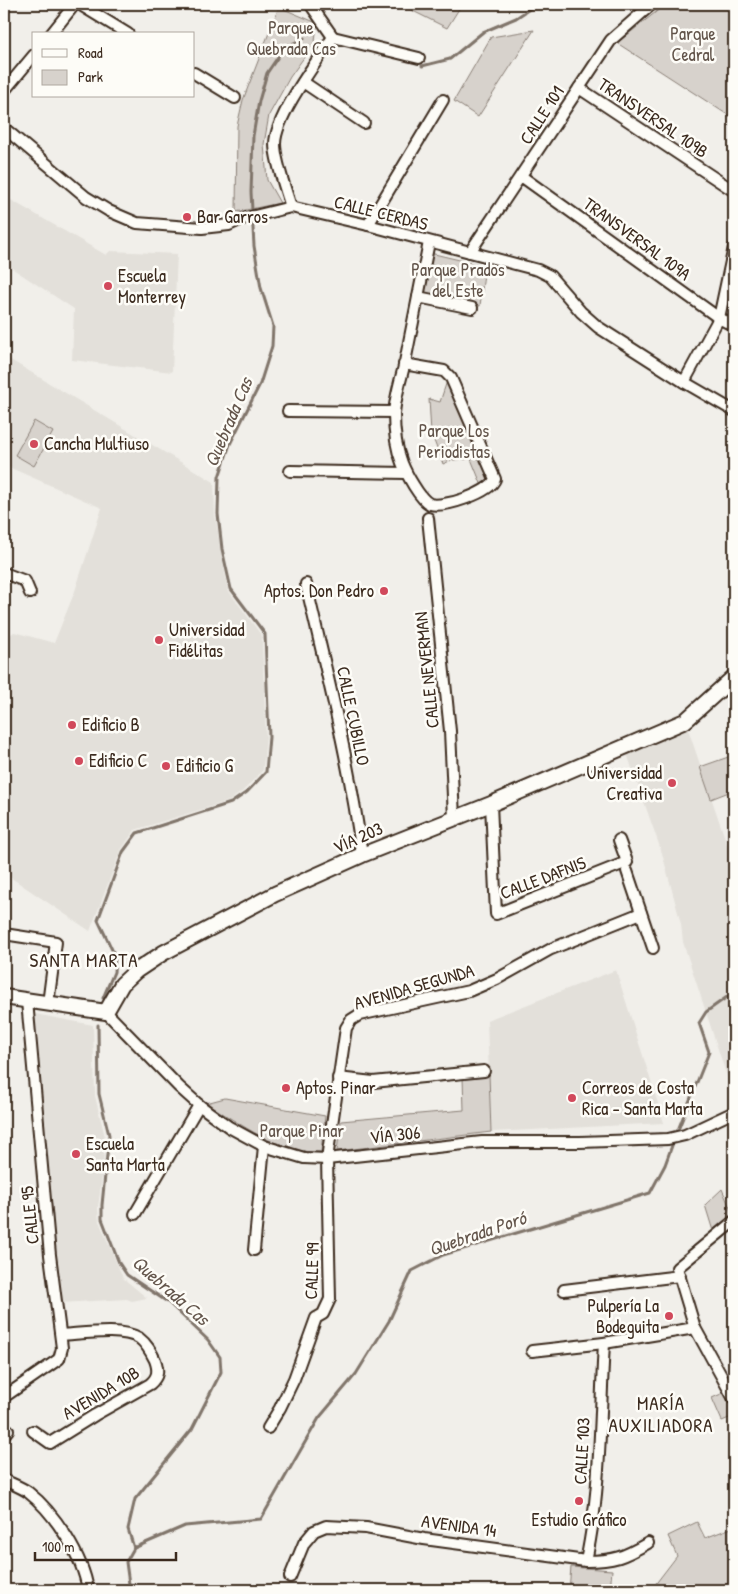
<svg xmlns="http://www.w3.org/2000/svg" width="738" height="1594" font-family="'Patrick Hand',sans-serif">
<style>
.built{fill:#e3e0da}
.green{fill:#d7d2cc;stroke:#897e75}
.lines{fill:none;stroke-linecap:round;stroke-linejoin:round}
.stream{stroke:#80746b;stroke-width:3}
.minor-casing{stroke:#3b2a1e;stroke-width:14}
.major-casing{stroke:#3b2a1e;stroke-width:18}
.minor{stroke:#fdfcf7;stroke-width:10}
.major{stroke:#fdfcf7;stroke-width:14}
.poi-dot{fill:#d1495b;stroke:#fdfcf7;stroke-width:2}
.labels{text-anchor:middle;stroke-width:5;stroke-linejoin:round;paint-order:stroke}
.park-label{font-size:18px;fill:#62544a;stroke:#fdfcf7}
.street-label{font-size:18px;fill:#3b2a1e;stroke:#fdfcf7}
.poi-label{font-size:18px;fill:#3b2a1e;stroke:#fdfcf7;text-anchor:start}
.water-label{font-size:19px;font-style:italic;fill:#63554b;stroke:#fdfcf7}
.neighbourhood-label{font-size:19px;letter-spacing:1px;fill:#3b2a1e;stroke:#fdfcf7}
</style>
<rect width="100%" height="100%" fill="#f1efea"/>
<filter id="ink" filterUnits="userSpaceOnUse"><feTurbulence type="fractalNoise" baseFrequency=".02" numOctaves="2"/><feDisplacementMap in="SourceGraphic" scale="10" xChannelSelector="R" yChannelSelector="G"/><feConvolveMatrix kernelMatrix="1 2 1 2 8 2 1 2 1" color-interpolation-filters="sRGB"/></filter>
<g filter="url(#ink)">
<!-- built -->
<g class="built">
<polygon points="4,196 106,255 110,251 177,254 172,372 72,360 74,309 4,263"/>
<polygon points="4,356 214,482 215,515 228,590 262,636 266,737 263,770 243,791 229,801 135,830 121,850 90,931 4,873 4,653 10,635 14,632 54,643 75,591 102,508 4,465"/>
<polygon points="687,726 734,865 734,1098 683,942 681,924 662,853 626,751"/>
<polygon points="616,970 664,1123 491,1132 487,1020"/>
<polygon points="35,1014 93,1025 95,1096 105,1137 103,1170 98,1208 99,1221 123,1278 147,1298 132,1301 127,1299 61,1303"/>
</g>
<!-- green -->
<g class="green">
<polygon points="399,4 462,4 447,28"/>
<polygon points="666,4 734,4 734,119 617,43"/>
<polygon points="279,7 317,23 315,42 290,77 269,115 264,144 267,180 280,203 236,212 237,126 243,100"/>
<polygon points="534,30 478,117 454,101 491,37"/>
<polygon points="430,253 485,266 480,306 422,294"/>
<polygon points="448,378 490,479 482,486 471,459 452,460 443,464 431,433 429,399 440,402"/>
<polygon points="34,421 53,432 34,466 15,455"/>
<polygon points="734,755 734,790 711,799 700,767"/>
<polygon points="489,1074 491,1132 337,1151 341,1121 464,1110 463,1078"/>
<path d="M225,1098L325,1116L321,1152C279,1154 241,1124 206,1103Z"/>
<polygon points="722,1189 733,1215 713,1231 705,1205"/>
<polygon points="728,1391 734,1406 734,1416 722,1421 712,1398"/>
<polygon points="697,1522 705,1538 734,1527 734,1590 641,1590 654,1586 677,1556 668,1536"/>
<polygon points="571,1567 612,1570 610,1590 569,1590"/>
</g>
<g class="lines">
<!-- stream -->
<g class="stream">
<polyline points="422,66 450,59 483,32 516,18 537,4"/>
<polyline points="103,998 114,972 115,956 98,920 123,852 137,833 231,803 247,792 266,772 269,737 265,634 231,589 222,549 218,514 219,477 230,444 260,384 272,346 273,326 261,288 254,246 251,192 253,136 259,101 267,73 284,48 304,38"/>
<polyline points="98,1025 99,1094 109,1135 102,1205 102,1219 119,1263 127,1275 169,1303 208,1340 220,1357 221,1372 192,1429 135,1499 128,1529 134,1548"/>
<polyline points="676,1135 709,1052 699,1023 706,1012 734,992"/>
<polyline points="134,1548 185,1526 261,1519 319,1418 356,1374 389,1321 412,1271 443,1255 650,1193 665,1165 674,1140"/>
<polyline points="134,1548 126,1562 129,1584 147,1590"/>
</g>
<defs>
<g id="minor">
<polyline points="79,4 128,34"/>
<polyline points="51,34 75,4"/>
<polyline points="333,37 419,58"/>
<polyline points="194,73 235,98"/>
<polyline points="303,82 364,123"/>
<polyline points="579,88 734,191"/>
<polyline points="4,91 34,55"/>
<polyline points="4,128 86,197 109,211 137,223 202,228 229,225 242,219 291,207 368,225 538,270 550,276 581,312 598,327 684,382 734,411"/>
<polyline points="521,176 719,318 734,326"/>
<path d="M291,207C286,190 275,161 275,144C275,117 317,61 333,37L310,4"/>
<polyline points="368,225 443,100"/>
<polyline points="470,252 611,40 652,4"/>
<polyline points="418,297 472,308"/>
<path d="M404,364L444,371L451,378L495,479C490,493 444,508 430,504C420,500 406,473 402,463C396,448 394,431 394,414C395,397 401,379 405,362C413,322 421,282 429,242"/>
<polyline points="684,382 719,318 734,247"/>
<polyline points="288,411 394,412"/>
<polyline points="290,471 406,473"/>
<polyline points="428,518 450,731 454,818"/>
<polyline points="4,573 25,581 30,593"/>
<path d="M306,584C327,674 350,764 362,855"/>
<polyline points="491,804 496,914 627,862 619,840"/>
<polyline points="627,871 653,948"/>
<polyline points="4,934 56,942 48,1004"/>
<polyline points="106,1012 179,1087 199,1105 229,1127 264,1146 304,1158 327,1159 482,1142 580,1142 668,1139 685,1135 734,1112"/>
<polyline points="338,1078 373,1082 484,1071"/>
<polyline points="135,1214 199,1105"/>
<polyline points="734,1221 677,1268 695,1328 734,1399"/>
<polyline points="254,1250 264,1146"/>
<polyline points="564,1290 680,1276"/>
<polyline points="532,1351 604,1343 695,1328"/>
<polyline points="4,1397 59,1359 62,1348 50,1255 27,1001"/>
<polyline points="268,1428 280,1408 294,1379 316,1318 323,1314 330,1299 327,1159 346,1028 351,1020 359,1015 469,991 497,979 551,949 641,913"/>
<path d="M33,1431L50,1443L95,1415L150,1384C158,1377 159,1371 155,1360C151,1352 147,1344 139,1338C122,1327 81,1334 61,1335"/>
<polyline points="4,1435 8,1430"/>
<path d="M4,1480C12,1484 21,1487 28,1492C55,1513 83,1557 88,1590"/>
<path d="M586,1561C601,1491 600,1414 604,1343"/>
<path d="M290,1577L304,1543L314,1531L326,1526L366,1528L424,1539L586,1561C614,1561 624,1557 648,1543"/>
</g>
<polyline id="major" points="4,997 106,1012 122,984 136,971 163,953 275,894 362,855 491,804 685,721 734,677"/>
</defs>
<!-- minor casing -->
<use href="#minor" class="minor-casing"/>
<!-- major casing -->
<use href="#major" class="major-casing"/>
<!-- minor -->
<use href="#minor" class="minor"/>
<!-- major -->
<use href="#major" class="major"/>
</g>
</g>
<!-- markers -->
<g class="poi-dot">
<circle cx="187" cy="217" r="5"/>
<circle cx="108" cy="286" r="5"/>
<circle cx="34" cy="444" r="5"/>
<circle cx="384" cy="591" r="5"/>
<circle cx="159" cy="640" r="5"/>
<circle cx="72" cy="725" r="5"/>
<circle cx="79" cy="761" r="5"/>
<circle cx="166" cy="766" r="5"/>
<circle cx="672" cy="783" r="5"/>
<circle cx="286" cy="1088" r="5"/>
<circle cx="572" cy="1098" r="5"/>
<circle cx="76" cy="1154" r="5"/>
<circle cx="669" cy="1316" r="5"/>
<circle cx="579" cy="1501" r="5"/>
</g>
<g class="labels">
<!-- park labels -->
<g class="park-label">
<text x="291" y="34">Parque<tspan x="291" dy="21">Quebrada Cas</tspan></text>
<text x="693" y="40">Parque<tspan x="693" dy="21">Cedral</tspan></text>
<text x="458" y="276">Parque Prados<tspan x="458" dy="21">del Este</tspan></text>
<text x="454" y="437">Parque Los<tspan x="454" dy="21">Periodistas</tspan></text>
<text x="302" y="1137">Parque Pinar</text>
</g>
<!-- street labels -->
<g class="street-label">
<text transform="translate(542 115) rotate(-57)" y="6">CALLE 101</text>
<text transform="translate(653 118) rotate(34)" y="6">TRANSVERSAL 109B</text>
<text transform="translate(381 213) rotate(14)" y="6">CALLE CERDAS</text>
<text transform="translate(637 239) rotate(36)" y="6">TRANSVERSAL 109A</text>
<text transform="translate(427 670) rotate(-96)" y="6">CALLE NEVERMAN</text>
<text transform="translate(353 716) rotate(78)" y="6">CALLE CUBILLO</text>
<text transform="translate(358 838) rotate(-24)" y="6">VÍA 203</text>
<text transform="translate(543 878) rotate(-21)" y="6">CALLE DAFNIS</text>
<text transform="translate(414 987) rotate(-16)" y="6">AVENIDA SEGUNDA</text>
<text transform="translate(395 1135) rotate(-6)" y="6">VÍA 306</text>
<text transform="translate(30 1215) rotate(-96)" y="6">CALLE 95</text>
<text transform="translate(312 1271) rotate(-88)" y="6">CALLE 99</text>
<text transform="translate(101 1393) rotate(-31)" y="6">AVENIDA 10B</text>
<text transform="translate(582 1451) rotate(-87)" y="6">CALLE 103</text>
<text transform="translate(459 1526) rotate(8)" y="6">AVENIDA 14</text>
</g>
<!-- poi labels -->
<g class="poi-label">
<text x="197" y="223">Bar Garros</text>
<text x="118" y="282">Escuela<tspan x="118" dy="21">Monterrey</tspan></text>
<text x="44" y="450">Cancha Multiuso</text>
<text x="374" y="597" text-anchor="end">Aptos. Don Pedro</text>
<text x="169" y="636">Universidad<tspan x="169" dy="21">Fidélitas</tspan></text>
<text x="82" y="731">Edificio B</text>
<text x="89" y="767">Edificio C</text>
<text x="176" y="772">Edificio G</text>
<text x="662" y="779" text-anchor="end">Universidad<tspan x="662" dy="21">Creativa</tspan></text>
<text x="296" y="1094">Aptos. Pinar</text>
<text x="582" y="1094">Correos de Costa<tspan x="582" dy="21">Rica - Santa Marta</tspan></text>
<text x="86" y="1150">Escuela<tspan x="86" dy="21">Santa Marta</tspan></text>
<text x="659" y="1312" text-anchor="end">Pulpería La<tspan x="659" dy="21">Bodeguita</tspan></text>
<text x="579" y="1526" text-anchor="middle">Estudio Gráfico</text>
</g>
<!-- water labels -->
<g class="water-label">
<text transform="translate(228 422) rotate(-67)" y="7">Quebrada Cas</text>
<text transform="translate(477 1233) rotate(-19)" y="7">Quebrada Poró</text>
<text transform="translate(171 1290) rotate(41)" y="7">Quebrada Cas</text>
</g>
<!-- neighbourhood labels -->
<g class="neighbourhood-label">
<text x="84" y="967">SANTA MARTA</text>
<text x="661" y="1410">MARÍA<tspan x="661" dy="22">AUXILIADORA</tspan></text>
</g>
</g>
<!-- margin -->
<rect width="738" height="1594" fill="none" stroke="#fdfcf7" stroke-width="20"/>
<rect x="10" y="10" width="718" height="1574" fill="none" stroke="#3b2a1e" stroke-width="2" filter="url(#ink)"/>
<!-- legend -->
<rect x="32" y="32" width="162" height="65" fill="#fdfcf7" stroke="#afa8a0"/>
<rect x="42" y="49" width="25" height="8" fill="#fdfcf7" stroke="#afa8a0"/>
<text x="78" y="58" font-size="15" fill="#3b2a1e">Road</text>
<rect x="42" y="70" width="25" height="15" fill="#d7d2cc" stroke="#afa8a0"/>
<text x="78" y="82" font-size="15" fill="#3b2a1e">Park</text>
<!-- scale -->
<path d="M35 1552v8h141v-8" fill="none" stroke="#3b2a1e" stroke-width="2.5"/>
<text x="42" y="1552" font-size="15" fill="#3b2a1e" stroke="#fdfcf7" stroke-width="4" paint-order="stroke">100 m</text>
</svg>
